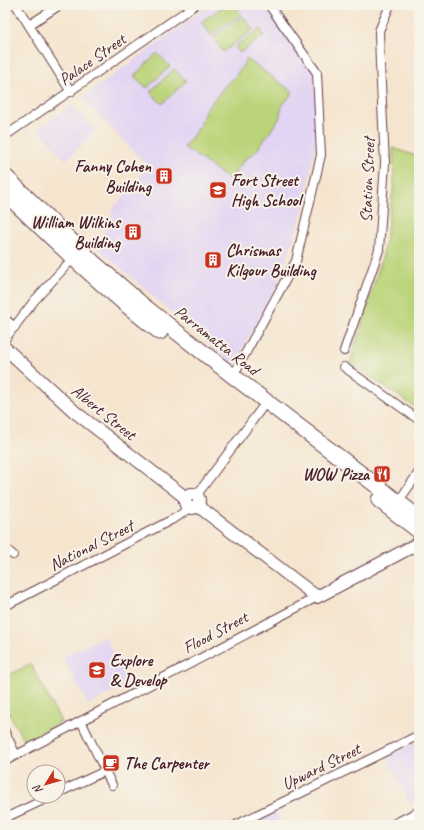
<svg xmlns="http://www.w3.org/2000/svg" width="424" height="830" font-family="Caveat,sans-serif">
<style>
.built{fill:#e2d4f3}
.green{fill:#bbd479;stroke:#827a52}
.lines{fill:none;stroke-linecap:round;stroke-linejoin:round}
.street-casing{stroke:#643d44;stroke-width:10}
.secondary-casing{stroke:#643d44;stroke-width:14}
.primary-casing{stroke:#643d44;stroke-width:15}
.highway-casing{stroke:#643d44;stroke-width:17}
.street{stroke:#fff;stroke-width:8}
.secondary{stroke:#fff;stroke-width:12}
.primary{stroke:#fff;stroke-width:13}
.highway{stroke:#fff;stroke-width:15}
.labels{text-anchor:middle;stroke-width:4;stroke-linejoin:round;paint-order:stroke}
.street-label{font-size:17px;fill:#4a1f2b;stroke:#f7f3e8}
.poi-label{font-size:17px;font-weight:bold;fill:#4a1f2b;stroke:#f7f3e8;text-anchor:start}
</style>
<rect width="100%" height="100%" fill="#f7f3e8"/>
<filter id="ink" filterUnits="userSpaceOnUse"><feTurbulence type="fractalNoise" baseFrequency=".025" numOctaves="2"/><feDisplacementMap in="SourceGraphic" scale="8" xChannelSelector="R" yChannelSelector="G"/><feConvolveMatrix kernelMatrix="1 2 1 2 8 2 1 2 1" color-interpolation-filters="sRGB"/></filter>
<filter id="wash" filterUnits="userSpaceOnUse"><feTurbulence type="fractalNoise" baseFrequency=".012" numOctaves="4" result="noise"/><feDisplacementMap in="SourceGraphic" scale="16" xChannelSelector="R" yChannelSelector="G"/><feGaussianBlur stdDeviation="0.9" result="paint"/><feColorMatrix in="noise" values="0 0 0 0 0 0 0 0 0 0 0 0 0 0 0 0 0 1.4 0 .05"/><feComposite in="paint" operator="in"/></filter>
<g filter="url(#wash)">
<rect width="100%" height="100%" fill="#f5e5cf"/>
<!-- built -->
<g class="built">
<polygon points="210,5 263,5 314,70 319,127 302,214 274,293 233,365 95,246 114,216 110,212 149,167 82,98"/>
<polygon points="72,105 96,130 66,160 38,129"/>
<polygon points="105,636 130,683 88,705 63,657"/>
<polygon points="419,741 419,800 410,804 387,757"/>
<polygon points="276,812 282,825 248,825"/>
</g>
<!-- green -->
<g class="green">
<polygon points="225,5 235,5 241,14 211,35 201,22"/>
<polygon points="243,16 253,30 223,52 213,37"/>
<polygon points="260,29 264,35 240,53 235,47"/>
<polygon points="157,53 170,66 147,88 134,76"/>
<polygon points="247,59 293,92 282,106 279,119 257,150 252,155 244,160 230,180 184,147 200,126 205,111 229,81 235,77"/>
<polygon points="174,69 186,81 162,104 150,92"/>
<polygon points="393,148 419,157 419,410 350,363 383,255 394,184"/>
<polygon points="31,664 61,722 24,741 5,706 5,677"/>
</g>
</g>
<g filter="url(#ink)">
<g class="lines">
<defs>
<g id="street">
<polyline points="16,5 71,92"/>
<polyline points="29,25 60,5"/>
<polyline points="5,136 195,5"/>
<polyline points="5,319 15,327"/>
<polyline points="5,339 34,301 73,258"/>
<polyline points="344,351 379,250 385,163 380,64 379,31 390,5"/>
<polyline points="344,367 419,420"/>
<polyline points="233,376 296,261 321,155 317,73 269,5"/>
<polyline points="196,496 261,409"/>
<polyline points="398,502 419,472"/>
<polyline points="5,548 13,555"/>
<polyline points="5,606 177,517 184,512 188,507"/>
<polyline points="81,721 112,785"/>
<polyline points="5,732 16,755"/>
<polyline points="5,761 317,597"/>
<polyline points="58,793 105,771"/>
<polyline points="5,818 52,796"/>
<polyline points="236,825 419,735"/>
</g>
<g id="secondary">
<polyline points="5,348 75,412 186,498"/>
<circle cx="192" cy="501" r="7"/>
<polyline points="198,506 317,597 419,543"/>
</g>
<polyline id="primary" points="397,825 419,814"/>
<g id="highway">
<polyline points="5,176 94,263 145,307 233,376 419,518"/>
<path d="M5,193C55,241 105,290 160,332"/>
<polyline points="379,500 419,531"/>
</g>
</defs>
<!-- street casing -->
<use href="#street" class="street-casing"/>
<!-- secondary casing -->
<use href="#secondary" class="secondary-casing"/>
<!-- primary casing -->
<use href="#primary" class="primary-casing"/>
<!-- highway casing -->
<use href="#highway" class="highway-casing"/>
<!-- street -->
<use href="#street" class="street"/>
<!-- secondary -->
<use href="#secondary" class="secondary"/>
<!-- primary -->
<use href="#primary" class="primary"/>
<!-- highway -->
<use href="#highway" class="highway"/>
</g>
</g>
<!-- icons -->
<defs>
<symbol id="building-square" viewBox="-11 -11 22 22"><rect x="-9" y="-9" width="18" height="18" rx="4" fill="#c8321e" stroke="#f7f3e8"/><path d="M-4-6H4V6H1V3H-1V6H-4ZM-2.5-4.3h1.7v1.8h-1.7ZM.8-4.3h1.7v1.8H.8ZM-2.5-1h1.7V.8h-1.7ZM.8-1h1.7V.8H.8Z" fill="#fff"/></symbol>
<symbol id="school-square" viewBox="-11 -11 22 22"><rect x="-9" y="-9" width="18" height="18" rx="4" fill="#c8321e" stroke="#f7f3e8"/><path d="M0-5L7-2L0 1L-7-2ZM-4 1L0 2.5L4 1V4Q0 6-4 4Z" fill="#fff"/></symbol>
<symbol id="restaurant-square" viewBox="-11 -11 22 22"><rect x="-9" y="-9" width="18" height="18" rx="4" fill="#c8321e" stroke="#f7f3e8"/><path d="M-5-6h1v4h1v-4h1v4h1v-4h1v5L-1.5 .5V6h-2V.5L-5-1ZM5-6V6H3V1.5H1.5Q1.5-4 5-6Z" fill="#fff"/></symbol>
<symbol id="cafe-square" viewBox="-11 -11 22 22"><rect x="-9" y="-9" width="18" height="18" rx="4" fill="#c8321e" stroke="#f7f3e8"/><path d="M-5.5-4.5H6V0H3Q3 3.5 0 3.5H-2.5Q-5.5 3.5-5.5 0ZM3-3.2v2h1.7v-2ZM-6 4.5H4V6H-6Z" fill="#fff"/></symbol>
</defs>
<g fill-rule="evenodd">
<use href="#building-square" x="154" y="166" width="20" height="20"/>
<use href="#school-square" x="208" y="180" width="20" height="20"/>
<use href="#building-square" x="123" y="222" width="20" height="20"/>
<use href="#building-square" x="203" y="250" width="20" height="20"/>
<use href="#restaurant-square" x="372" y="464" width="20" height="20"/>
<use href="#school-square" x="87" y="660" width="20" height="20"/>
<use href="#cafe-square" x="101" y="753" width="20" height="20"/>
</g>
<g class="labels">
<!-- street labels -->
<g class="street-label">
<text transform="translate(92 59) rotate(-35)" y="6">Palace Street</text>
<text transform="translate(367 180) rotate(-88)" y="6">Station Street</text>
<text transform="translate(217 340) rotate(38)" y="6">Parramatta Road</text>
<text transform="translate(104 412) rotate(39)" y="6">Albert Street</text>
<text transform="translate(91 545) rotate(-27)" y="6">National Street</text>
<text transform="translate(215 632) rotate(-28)" y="6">Flood Street</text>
<text transform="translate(321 766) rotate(-26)" y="6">Upward Street</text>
</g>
<!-- poi labels -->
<g class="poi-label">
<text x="151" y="172" text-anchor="end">Fanny Cohen<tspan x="151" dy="20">Building</tspan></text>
<text x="231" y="186">Fort Street<tspan x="231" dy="20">High School</tspan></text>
<text x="120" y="228" text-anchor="end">William Wilkins<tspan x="120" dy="20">Building</tspan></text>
<text x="226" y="256">Chrismas<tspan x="226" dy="20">Kilgour Building</tspan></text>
<text x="369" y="480" text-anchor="end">WOW Pizza</text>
<text x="110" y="666">Explore<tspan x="110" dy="20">&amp; Develop</tspan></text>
<text x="124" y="769">The Carpenter</text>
</g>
</g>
<!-- margin -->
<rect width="424" height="830" fill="none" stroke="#f7f3e8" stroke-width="20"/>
<!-- north arrow -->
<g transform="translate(46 784) rotate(233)"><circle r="19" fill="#f7f3e8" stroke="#b29e9c"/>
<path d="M0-3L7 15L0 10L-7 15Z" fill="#c8321e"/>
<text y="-6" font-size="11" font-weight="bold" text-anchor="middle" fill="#4a1f2b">N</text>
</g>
</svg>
